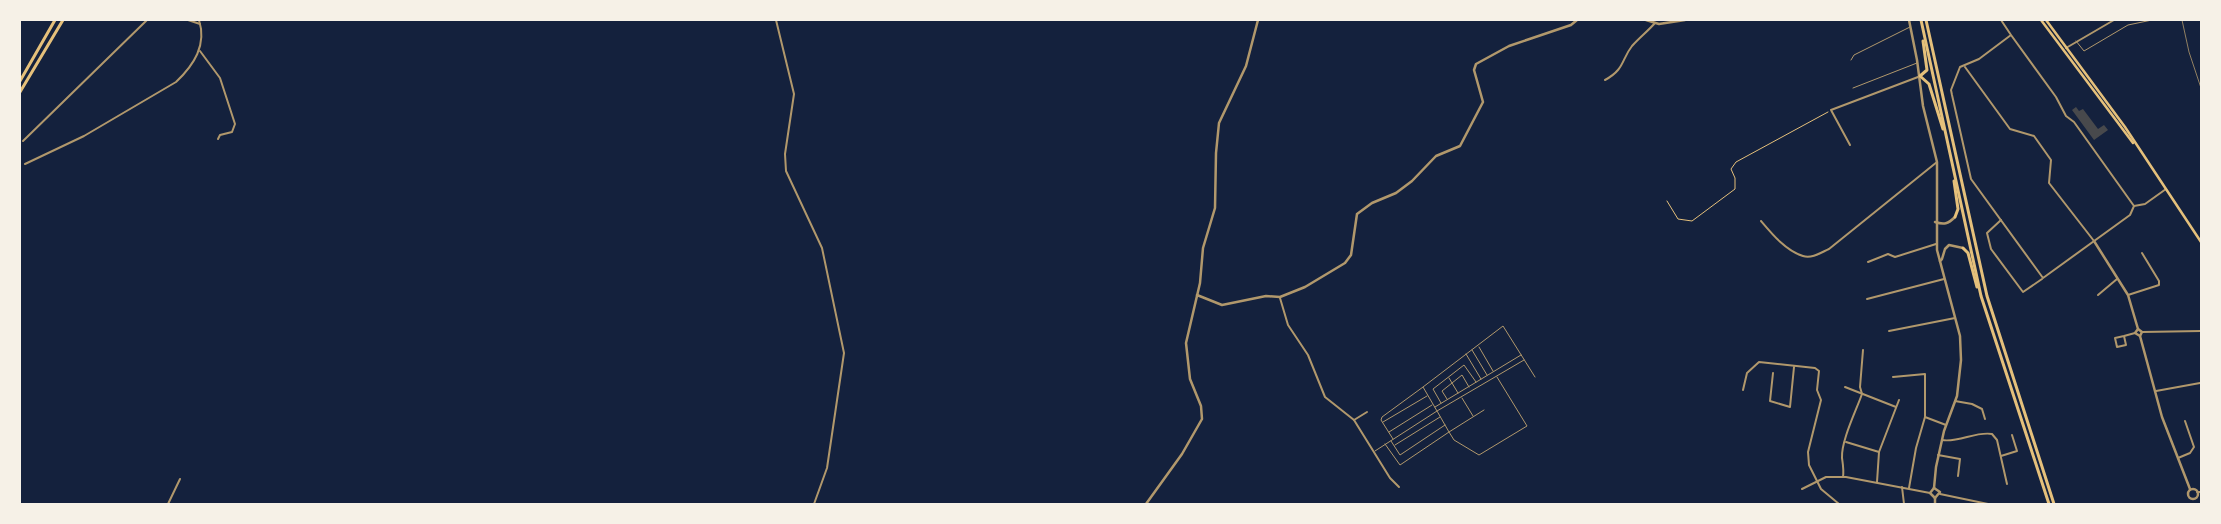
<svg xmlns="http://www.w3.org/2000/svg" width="2221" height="524" font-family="'DejaVu Sans',sans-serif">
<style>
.building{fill:#48494c}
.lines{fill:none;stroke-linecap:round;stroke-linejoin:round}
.path{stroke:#e5c07b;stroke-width:1}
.service{stroke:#b1986c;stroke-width:1}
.pedestrian{stroke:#b1986c;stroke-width:1}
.minor{stroke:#b1986c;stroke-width:2}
.tertiary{stroke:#b1986c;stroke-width:2.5}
.secondary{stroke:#e5c07b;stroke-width:2.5}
.primary{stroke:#e5c07b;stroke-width:3}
.trunk{stroke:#e5c07b;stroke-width:3}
.rail{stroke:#918062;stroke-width:1}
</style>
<rect width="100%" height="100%" fill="#14213d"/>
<!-- building -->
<polygon class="building" points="2076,107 2079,111 2083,109 2098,129 2104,125 2108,130 2094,140 2072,110"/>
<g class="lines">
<!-- path -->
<polyline class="path" points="1667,201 1678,219 1692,221 1735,189 1735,178 1731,169 1736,162 1828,112"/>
<!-- service -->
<g class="service">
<polyline points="2076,41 2084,51 2128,25 2152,20"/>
<polyline points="1851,60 1854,55 1910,27"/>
<polyline points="1853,88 1917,63"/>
</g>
<!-- pedestrian -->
<g class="pedestrian">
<polyline points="1479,347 1493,371"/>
<polyline points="1472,350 1487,375"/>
<polyline points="1466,354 1481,379"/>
<polyline points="1449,378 1458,393"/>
<polyline points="1423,387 1503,326 1535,377"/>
<polyline points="1462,398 1473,416"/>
<polyline points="1447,399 1442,391 1462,375 1469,387"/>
<polyline points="1441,403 1433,389 1464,365 1476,382"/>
<polyline points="1435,407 1521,355"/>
<polyline points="1484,410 1449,432 1454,440 1479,455 1527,426 1497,377"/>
<polyline points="1383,422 1427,396"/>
<polyline points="1389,432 1432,405"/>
<polyline points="1391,441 1400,455 1445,425"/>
<polyline points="1385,444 1400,465 1449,432 1437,411 1524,360"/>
<polyline points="1395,445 1440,417"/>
<polyline points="1375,451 1437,411 1423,387 1382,417 1381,420 1393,439"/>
</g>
<!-- minor -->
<g class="minor">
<polyline points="188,20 200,24"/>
<polyline points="776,20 794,94 785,154 786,171 822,248 844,353 827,468 814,504"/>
<polyline points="2001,20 2011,35 1979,59 1960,67 1951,90 1952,95 1971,179 2043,278 2130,215 2134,206 2074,122 2066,116 2056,97 2011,35"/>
<polyline points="2066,48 2114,20"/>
<polyline points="200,51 220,78 235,124 232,132 220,135 218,139"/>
<polyline points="1965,67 2010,129 2034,136 2051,160 2049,183 2094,241"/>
<path d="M1605,80C1625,69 1621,60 1632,46C1639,38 1648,31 1655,23"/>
<polyline points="23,141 147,20"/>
<polyline points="1850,145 1831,110 1918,77"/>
<path d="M25,164L84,136L176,82C194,65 207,45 199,20"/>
<polyline points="2134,206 2145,204 2166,189"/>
<polyline points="2001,220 1987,233 1991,249 2023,292 2042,279"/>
<path d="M1761,221C1772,234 1786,251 1803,256C1812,259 1822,252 1829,249L1937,162"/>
<polyline points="1868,262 1888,254 1895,257 1936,244"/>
<polyline points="2098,295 2117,279"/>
<polyline points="2128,295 2159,285 2159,281 2142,253"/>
<polyline points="1280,298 1288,325 1308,355 1325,397 1354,420 1390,478 1399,487"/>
<polyline points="1867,299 1944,279"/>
<polyline points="1889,331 1955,318"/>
<polyline points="2142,332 2201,331"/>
<polyline points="2124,336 2115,338 2117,347 2126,345 2124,336 2135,333"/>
<polyline points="1773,373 1770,401 1790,407 1794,367"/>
<polyline points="1893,377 1925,374 1925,417 1946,425"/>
<polyline points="1845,387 1896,407"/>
<polyline points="1743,390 1747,373 1759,362 1815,368 1819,371 1817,390 1821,400 1808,452 1809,465 1821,489 1839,504"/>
<polyline points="2156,391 2200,383"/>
<polyline points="1955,401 1972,404 1982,409 1985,419"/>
<polyline points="1354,420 1367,412"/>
<path d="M1942,440C1958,443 1976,431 1992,434L1997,440L2007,484"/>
<polyline points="1846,442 1879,452"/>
<polyline points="1938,455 1960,459 1958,476"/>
<polyline points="2001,456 2017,451 2012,435"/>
<polyline points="2178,458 2190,453 2194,447 2185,421"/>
<path d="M1843,477C1844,470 1843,465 1842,458C1841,441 1856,411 1862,394L1860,387L1863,350"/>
<polyline points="1877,482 1879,452 1899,400"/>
<polyline points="1902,487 1904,504"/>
<polyline points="1909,488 1916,448 1925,417"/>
<polyline points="1802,489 1826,477 1846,477 1930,493"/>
<polyline points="2197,492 2201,492"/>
<polyline points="1940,494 1988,504"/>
<polyline points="168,504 180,479"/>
</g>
<!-- tertiary -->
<g class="tertiary">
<polyline points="1646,20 1659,24 1685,20"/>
<polyline points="1909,20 1917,60 1923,106 1937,162 1937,250 1960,336 1961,360 1957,396 1944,431 1936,467 1934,488"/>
<path d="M1935,222C1944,225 1948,224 1955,217"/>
<polyline points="2094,241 2128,295 2138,329 2135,333 2140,336 2162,417 2190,489"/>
<polyline points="1940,261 1942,259 1945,249 1949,245 1963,248"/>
<polyline points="1197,295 1222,305 1266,296 1280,297 1305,287 1345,263 1351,255 1357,214 1372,203 1396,193 1412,181 1436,156 1460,146 1483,102 1474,70 1476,64 1509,46 1571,25 1577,20"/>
<polyline points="2138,329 2142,332 2140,336"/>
<polyline points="1934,488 1940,492 1935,498"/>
<polyline points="1934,488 1930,493 1935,498"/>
<circle cx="2193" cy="494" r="5"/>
<polyline points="1935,498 1935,504"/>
<polyline points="1146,504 1182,454 1202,419 1201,406 1190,379 1186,343 1200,283 1203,248 1215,208 1216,153 1219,123 1246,66 1258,20"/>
</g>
<!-- secondary -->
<g class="secondary">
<polyline points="2041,20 2133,143"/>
<polyline points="2046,20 2125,127 2201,242"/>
</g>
<!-- primary -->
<g class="primary">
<polyline points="20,81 55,20"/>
<polyline points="20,92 63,20"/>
</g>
<!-- trunk -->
<g class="trunk">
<polyline points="1921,20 1981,296 2049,504"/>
<polyline points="1926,20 1987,296 2054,504"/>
<polyline points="1923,41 1927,70 1920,76 1929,84 1943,129"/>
<polyline points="1954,181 1958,209 1955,217"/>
<polyline points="1963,248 1968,253 1977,287"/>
</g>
<!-- rail -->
<polyline class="rail" points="2182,20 2189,52 2201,88"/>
</g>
<!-- border -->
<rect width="2221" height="524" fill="none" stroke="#f6f1e7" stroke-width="42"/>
</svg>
